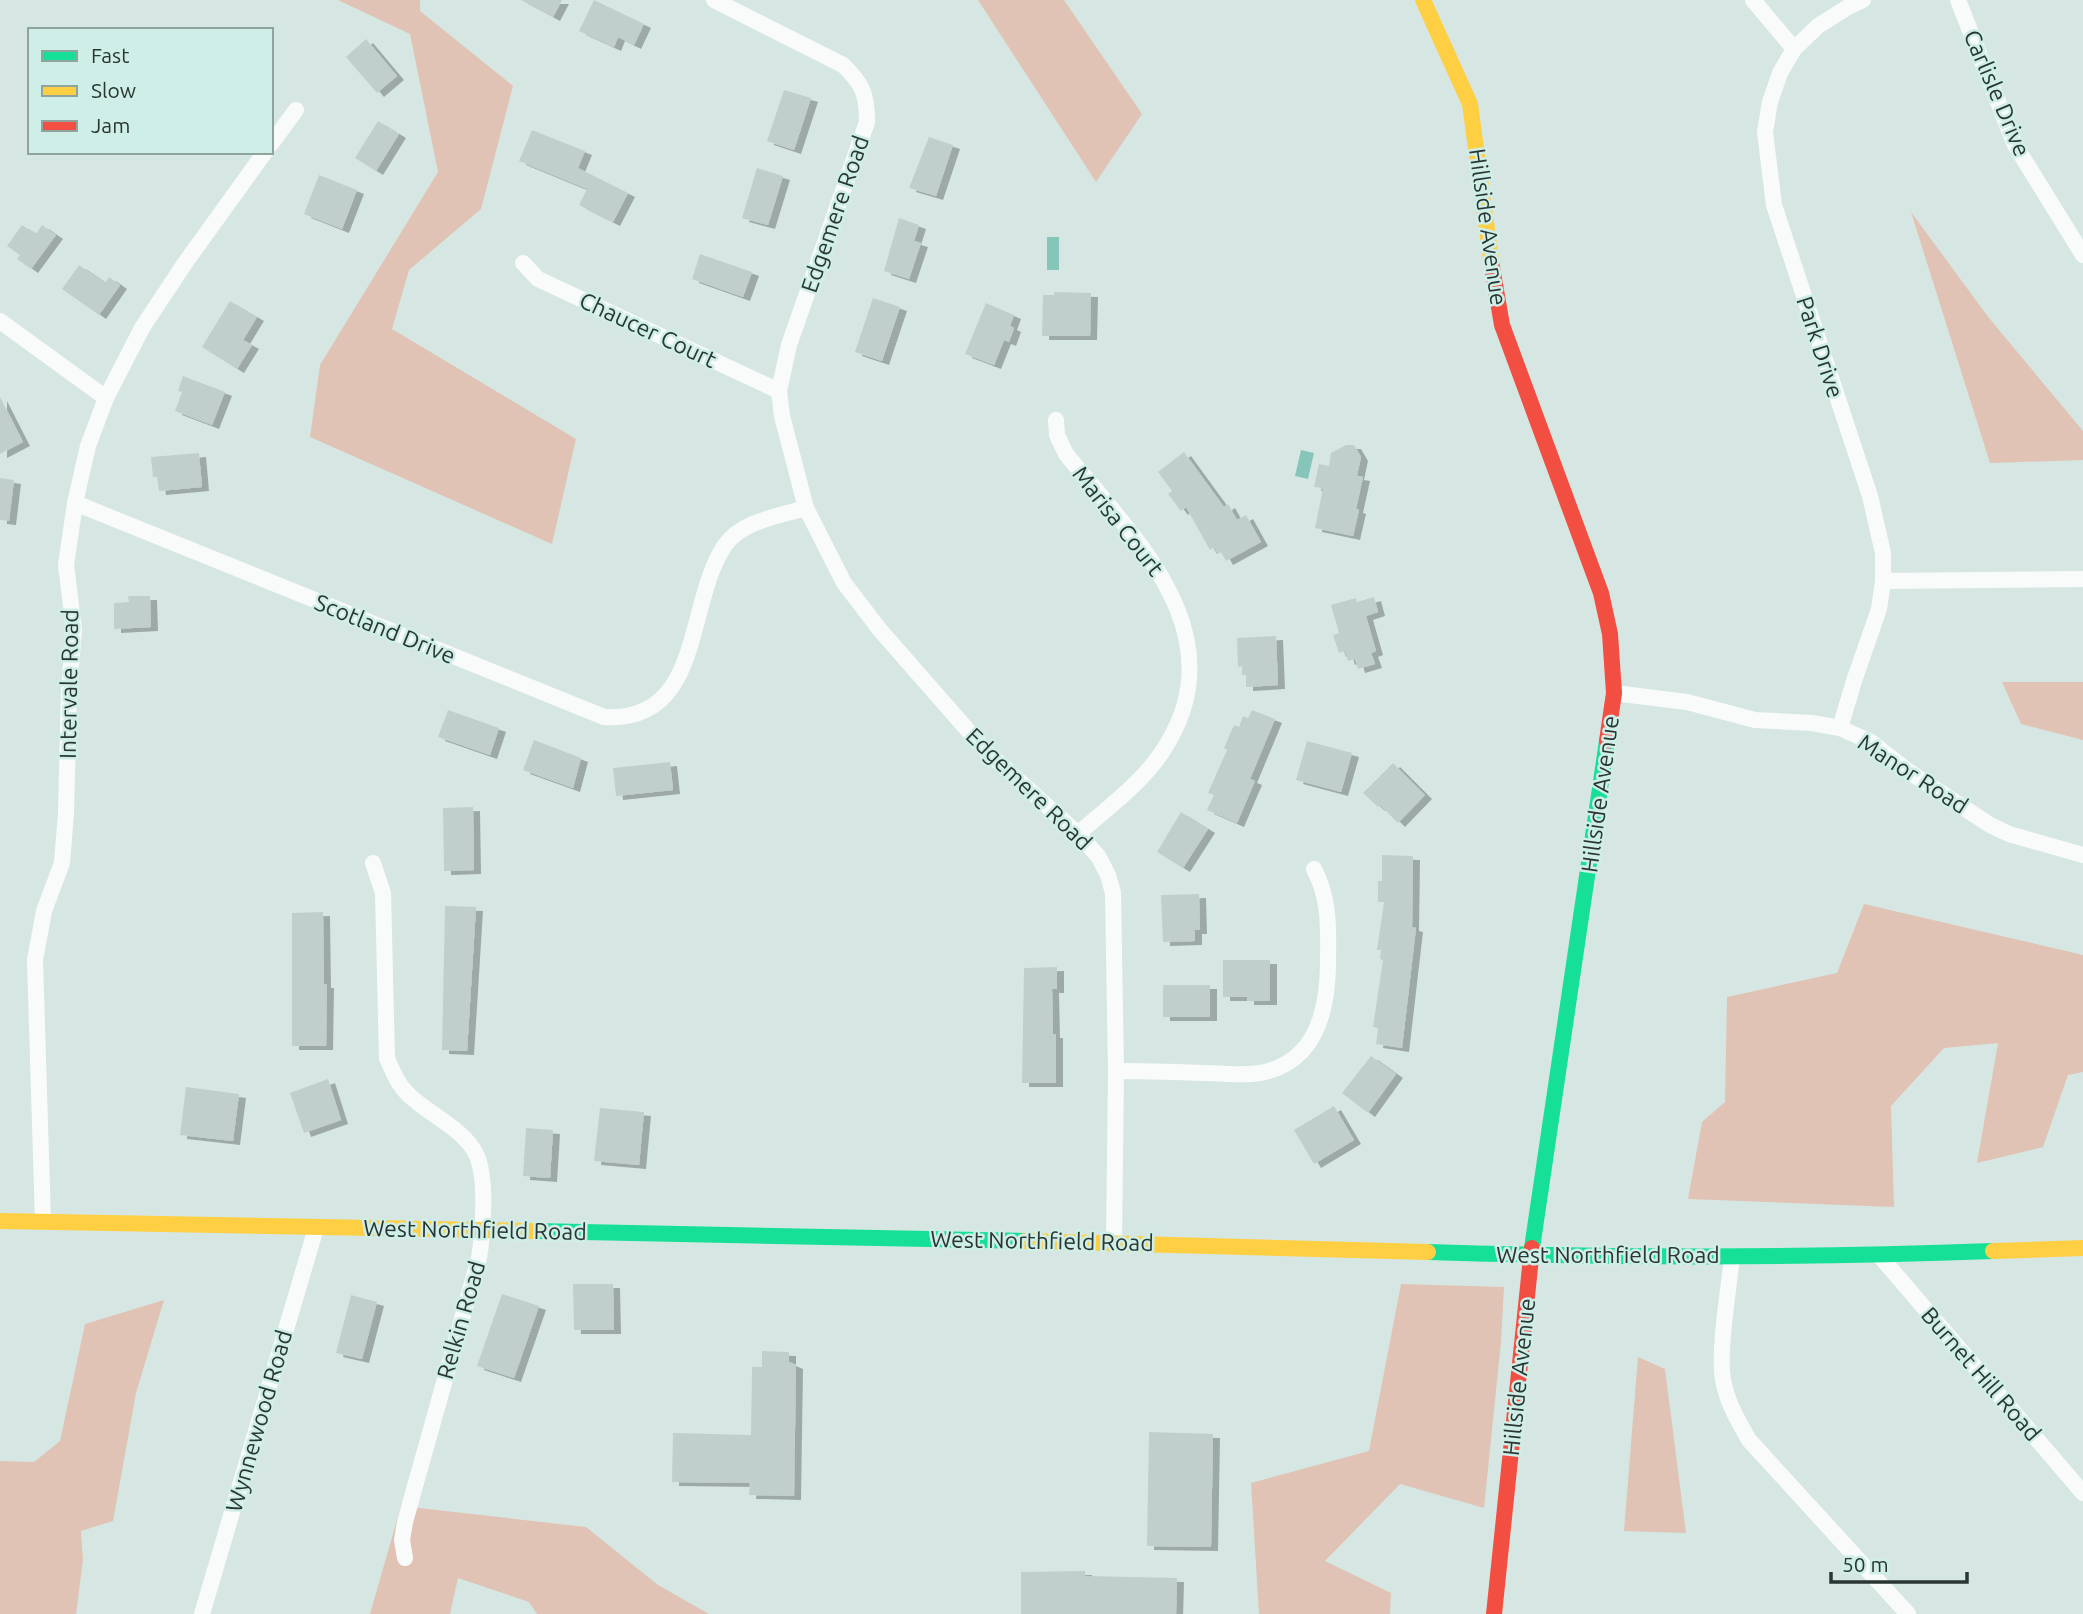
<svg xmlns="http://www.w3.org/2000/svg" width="2083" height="1614" font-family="Ubuntu,sans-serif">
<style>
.forest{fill:#e0c3b4}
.water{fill:#86c6ba}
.building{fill:#c1cfcc;filter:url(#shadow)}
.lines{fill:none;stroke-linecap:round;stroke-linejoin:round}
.street{stroke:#f9fbfb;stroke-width:16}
.fast{stroke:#16e098;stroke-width:16}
.slow{stroke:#ffcf43;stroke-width:16}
.jam{stroke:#f24e42;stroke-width:16}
.labels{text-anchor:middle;stroke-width:5;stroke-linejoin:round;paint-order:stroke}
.street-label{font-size:23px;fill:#2a3633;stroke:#cfeee7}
</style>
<defs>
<filter id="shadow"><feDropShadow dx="7" dy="4" stdDeviation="0" flood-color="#0004"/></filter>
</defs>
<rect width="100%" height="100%" fill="#d6e7e3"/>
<!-- forest -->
<g class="forest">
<polygon points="338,0 420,0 420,11 513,86 481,209 409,270 392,329 576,439 552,544 310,437 320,365 438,172 410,34"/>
<polygon points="978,0 1064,0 1142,114 1096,182"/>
<polygon points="1911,212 1989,318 2083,431 2083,460 1990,463"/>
<polygon points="2002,682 2083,682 2083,740 2021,724"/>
<polygon points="1864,904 2083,955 2083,1072 2068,1075 2043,1147 1977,1163 1998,1043 1944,1048 1891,1106 1894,1207 1688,1199 1702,1122 1725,1102 1727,997 1837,973"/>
<polygon points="1401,1284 1504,1287 1501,1342 1484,1508 1400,1484 1325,1561 1391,1593 1390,1614 1259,1614 1251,1483 1369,1451"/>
<polygon points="164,1300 136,1393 113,1521 81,1531 83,1560 76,1614 0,1614 0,1461 34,1462 60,1441 85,1324"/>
<polygon points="1638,1357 1665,1369 1686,1533 1624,1531"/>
<polygon points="401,1506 586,1527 658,1585 709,1614 537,1614 529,1602 458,1578 450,1614 370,1614"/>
</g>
<!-- water -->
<g class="water">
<rect x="1047" y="237" width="12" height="33"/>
<polygon points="1301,450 1314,453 1308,479 1295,476"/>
</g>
<!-- building -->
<g class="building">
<polygon points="521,0 562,0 553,17"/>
<polygon points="594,0 644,24 634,45 618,37 614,47 579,31"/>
<polygon points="366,39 397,76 377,93 346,57"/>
<polygon points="784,90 811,98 794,150 767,141"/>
<polygon points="378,121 399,134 376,171 355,158"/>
<polygon points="532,130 585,151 578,168 628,193 613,222 579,205 587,189 519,161"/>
<polygon points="929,137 953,145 936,196 909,188"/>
<polygon points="757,168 783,176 768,225 742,218"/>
<polygon points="319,175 357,190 342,229 304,214"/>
<polygon points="899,218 919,225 914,241 921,243 909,279 884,271"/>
<polygon points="22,225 36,234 42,225 56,235 31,269 17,259 20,255 7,246"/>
<polygon points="700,254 752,272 743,297 692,279"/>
<polygon points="79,265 105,283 109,277 120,285 99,315 62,289"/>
<polygon points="1054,292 1091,293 1090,336 1042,336 1043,295 1054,295"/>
<polygon points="873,298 900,307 882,361 855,352"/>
<polygon points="230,301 257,317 243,340 252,345 237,369 202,347"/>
<polygon points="986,303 1014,315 1010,326 1014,328 1009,342 1004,340 994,365 965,354"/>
<polygon points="183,376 225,392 212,425 175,411 182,392 178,391"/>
<polygon points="0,397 23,442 0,454"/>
<polygon points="1346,445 1354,445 1361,457 1357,476 1363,477 1356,509 1359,510 1353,536 1315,528 1323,488 1314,487 1319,464 1329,466 1331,453"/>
<polygon points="1184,452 1224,507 1228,504 1237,520 1246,515 1261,542 1226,561 1221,552 1218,554 1214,547 1210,550 1186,507 1181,511 1168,494 1172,491 1158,472"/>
<polygon points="199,453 202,487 159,491 157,477 153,477 151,457"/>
<polygon points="0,478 14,480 9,521 0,520"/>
<polygon points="128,596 150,596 151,627 114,629 114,603 129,602"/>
<polygon points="1374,597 1378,612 1366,616 1376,651 1371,653 1375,664 1358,669 1355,659 1348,661 1345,651 1339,653 1333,635 1339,633 1331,605 1356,598 1357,602"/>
<polygon points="1276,636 1278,685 1246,687 1246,675 1242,675 1242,666 1238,667 1237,638"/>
<polygon points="448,710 499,728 490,755 438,737"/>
<polygon points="1252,710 1275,719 1250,779 1255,781 1237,823 1207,810 1214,795 1208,793 1227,750 1224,748 1234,725 1239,727 1243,716 1248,718"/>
<polygon points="534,740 581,758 573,788 523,770"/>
<polygon points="1307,741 1352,753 1341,792 1296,780"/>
<polygon points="670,762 673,790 616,796 613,768"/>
<polygon points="1393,763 1425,795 1398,823 1380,805 1378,807 1363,793"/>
<polygon points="473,807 474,870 444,871 443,808"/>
<polygon points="1181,812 1208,829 1183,868 1157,852"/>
<polygon points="1382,855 1413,856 1412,927 1416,928 1402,1048 1376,1044 1378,1028 1373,1027 1383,960 1380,959 1381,950 1377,950 1384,902 1378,902 1378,881 1382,881"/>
<polygon points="1199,894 1200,930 1195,930 1195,941 1163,942 1161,895"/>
<polygon points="445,906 476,907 467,1051 442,1050"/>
<polygon points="323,912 324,984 327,984 326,1046 292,1046 292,913"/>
<polygon points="1223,960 1270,960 1270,1001 1247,1001 1247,997 1223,997"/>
<polygon points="1057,967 1057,989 1052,989 1053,1034 1056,1034 1056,1083 1022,1083 1024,968"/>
<rect x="1163" y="985" width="47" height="32"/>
<polygon points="1371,1056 1396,1074 1368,1113 1342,1093"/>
<polygon points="328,1079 341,1120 304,1133 290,1093"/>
<polygon points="186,1087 239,1094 233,1141 180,1135"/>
<polygon points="1334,1106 1354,1140 1314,1164 1294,1130"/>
<polygon points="600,1108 644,1112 639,1165 594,1161"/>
<polygon points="526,1128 553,1130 550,1178 523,1176"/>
<polygon points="573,1284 613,1284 614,1330 574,1330"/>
<polygon points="502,1294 539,1306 514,1378 477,1366"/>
<polygon points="351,1295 377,1302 362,1359 336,1353"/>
<polygon points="762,1351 789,1352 789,1362 796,1365 794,1496 749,1495 750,1483 672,1482 673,1433 751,1435 752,1367 762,1367"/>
<polygon points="1149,1432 1213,1434 1211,1547 1147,1546"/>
<polygon points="1085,1571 1085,1576 1177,1578 1176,1614 1021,1614 1021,1572"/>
</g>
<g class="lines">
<!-- street -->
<g class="street">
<path d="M714,0L843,65C863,84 867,95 867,122L789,345L779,391L782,416L806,508L844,583L880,630L986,751L1078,834L1098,856L1108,875L1113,893L1116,1071L1114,1243"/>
<polyline points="1753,0 1794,49"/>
<polyline points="1958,0 2015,145 2083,255"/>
<polyline points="271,144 296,110"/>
<polyline points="523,263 538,279 779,391"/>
<polyline points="0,321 106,398"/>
<path d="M1056,420L1057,435L1066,454C1135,539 1240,636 1162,752C1141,784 1107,808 1078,834"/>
<path d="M75,503L604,717C704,723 685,604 725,545C742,521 779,516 806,508"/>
<polyline points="1883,581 2083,579"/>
<polyline points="1614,693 1687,702 1755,720 1812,723 1840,728 1871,742 1908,771 1990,825 2009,834 2083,855"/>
<polyline points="1840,728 1854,681 1879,609 1883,581 1883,553 1870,496 1774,205 1765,132 1770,102 1780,73 1794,49 1818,26 1848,7 1863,0"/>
<path d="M373,863L383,893L387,1058C393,1072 398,1085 409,1095C429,1115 465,1129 477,1156C487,1180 483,1233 479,1258L405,1522L402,1540L405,1558"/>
<path d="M1116,1071C1146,1071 1176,1072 1207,1073C1224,1073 1243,1076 1260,1073C1314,1063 1327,1015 1328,967C1328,932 1331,901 1314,869"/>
<polyline points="43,1222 35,960 44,911 62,863 66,813 69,690 74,630 66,565 75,503 88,446 106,398 142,328 185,263 265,152"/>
<polyline points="1879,1255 2083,1493"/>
<path d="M1732,1256C1729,1290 1718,1348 1723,1380C1727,1402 1738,1421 1749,1440L1908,1614"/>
<polyline points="202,1614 316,1228"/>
</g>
<!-- fast -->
<g class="fast">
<polyline points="535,1231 1025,1241"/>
<polyline points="1532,1248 1607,741"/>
<path d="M1428,1252C1616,1258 1805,1258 1993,1251"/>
</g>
<!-- slow -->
<g class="slow">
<polyline points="1423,0 1470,104 1492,267"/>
<polyline points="0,1221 535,1231"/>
<polyline points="1025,1241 1428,1252"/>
<polyline points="1993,1251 2083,1248"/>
</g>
<!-- jam -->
<g class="jam">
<polyline points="1492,267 1502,325 1601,593 1610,634 1614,693 1607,741"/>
<polyline points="1494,1614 1532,1248"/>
</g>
</g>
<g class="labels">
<!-- street labels -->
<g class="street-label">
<text transform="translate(1997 93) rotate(67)" y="8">Carlisle Drive</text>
<text transform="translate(835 214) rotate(-71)" y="8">Edgemere Road</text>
<text transform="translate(1488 227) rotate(82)" y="8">Hillside Avenue</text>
<text transform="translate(648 330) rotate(25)" y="8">Chaucer Court</text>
<text transform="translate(1820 347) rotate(72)" y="8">Park Drive</text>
<text transform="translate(1118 521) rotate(52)" y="8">Marisa Court</text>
<text transform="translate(385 629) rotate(22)" y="8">Scotland Drive</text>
<text transform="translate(69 684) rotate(-89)" y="8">Intervale Road</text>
<text transform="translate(1913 774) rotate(33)" y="8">Manor Road</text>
<text transform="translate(1029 789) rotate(44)" y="8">Edgemere Road</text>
<text transform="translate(1600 794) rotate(-82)" y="8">Hillside Avenue</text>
<text transform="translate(475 1230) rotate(1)" y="8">West Northfield Road</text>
<text transform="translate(1042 1241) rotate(1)" y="8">West Northfield Road</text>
<text x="1608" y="1263">West Northfield Road</text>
<text transform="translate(461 1320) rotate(-74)" y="8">Relkin Road</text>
<text transform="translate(1981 1374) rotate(49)" y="8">Burnet Hill Road</text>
<text transform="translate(1519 1377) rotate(-84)" y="8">Hillside Avenue</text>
<text transform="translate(259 1421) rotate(-74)" y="8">Wynnewood Road</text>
</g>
</g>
<!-- legend -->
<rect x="28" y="28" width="245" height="126" fill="#cfeee7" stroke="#8da49f" stroke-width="2"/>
<rect x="42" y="51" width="35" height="10" fill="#16e098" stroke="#8da49f" stroke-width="2"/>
<text x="91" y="63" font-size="21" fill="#2a3633">Fast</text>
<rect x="42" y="86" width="35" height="10" fill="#ffcf43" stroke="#8da49f" stroke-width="2"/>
<text x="91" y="98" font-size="21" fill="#2a3633">Slow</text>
<rect x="42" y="121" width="35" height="10" fill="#f24e42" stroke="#8da49f" stroke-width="2"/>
<text x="91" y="133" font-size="21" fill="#2a3633">Jam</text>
<!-- scale -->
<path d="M1831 1572v10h136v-10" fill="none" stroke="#2a3633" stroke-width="3.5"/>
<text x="1842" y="1572" font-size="21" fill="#2a3633" stroke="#cfeee7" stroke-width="5" paint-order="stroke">50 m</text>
</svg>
